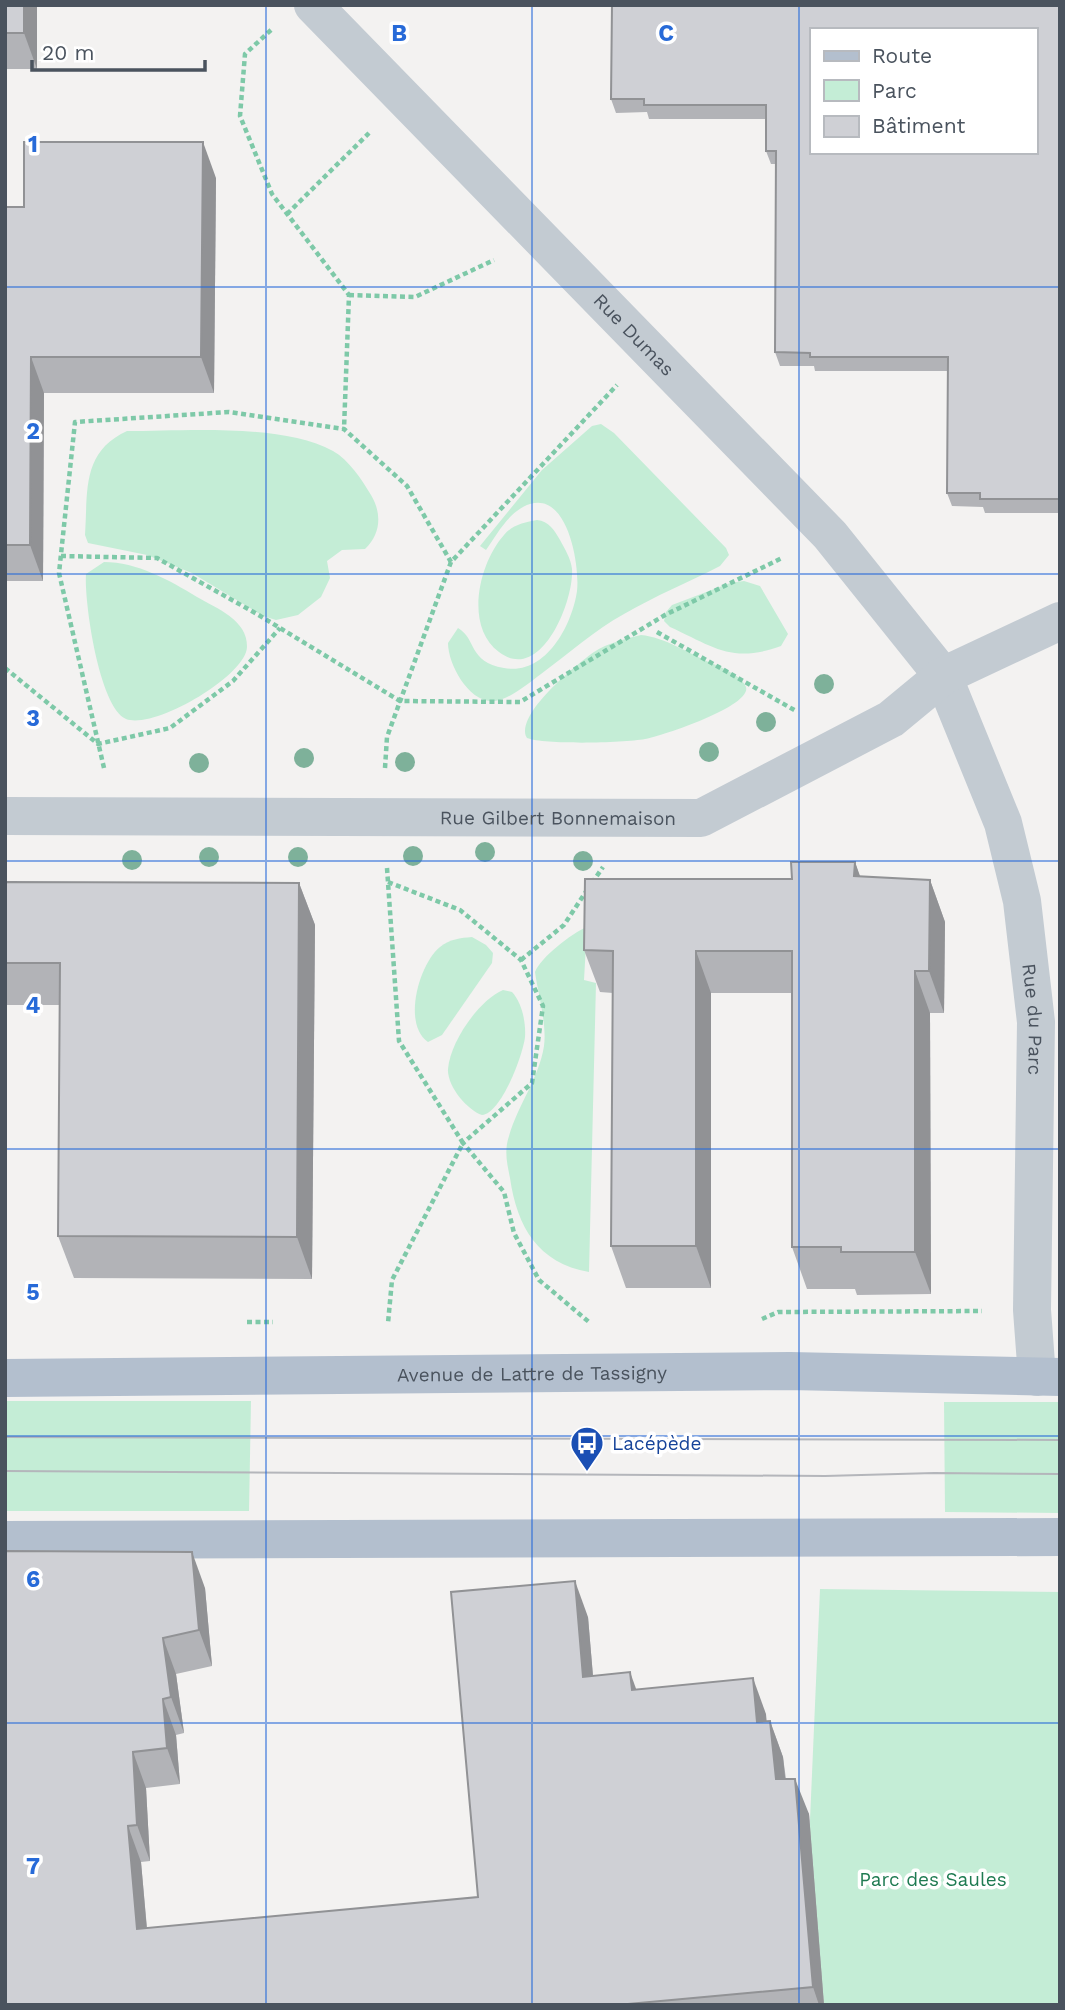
<svg xmlns="http://www.w3.org/2000/svg" width="1065" height="2010" font-family="'Work Sans',sans-serif">
<style>
.green{fill:#c4edd6}
.lines{fill:none;stroke-linecap:round;stroke-linejoin:round}
.path{stroke:#7ec9a8;stroke-width:4.5;stroke-dasharray:5 3.5;stroke-linecap:butt}
.minor{stroke:#c3cbd2;stroke-width:38}
.major{stroke:#b3bfce;stroke-width:38}
.tram{stroke:#b4b6bb;stroke-width:2}
.tree{fill:#7eb19a}
.wall{fill:#b2b3b7}
.shaded-wall{fill:#919295}
.building{fill:#cfd0d5;stroke:#919295;stroke-width:2;fill-rule:evenodd}
.grid{fill:none;stroke:#276ad8;stroke-width:2;stroke-opacity:0.55}
.labels{text-anchor:middle;stroke-width:7;stroke-linejoin:round;paint-order:stroke}
.street-label{font-size:19px;fill:#4a535e;stroke:#fff}
.transit-label{font-size:19px;fill:#164399;stroke:#fff;text-anchor:start}
.park-label{font-size:19px;fill:#1f7b52;stroke:#fff}
.grid-label{font-size:23px;text-anchor:middle;font-weight:bold;fill:#276ad8;stroke:#fff;stroke-width:7;stroke-linejoin:round;paint-order:stroke}
</style>
<rect width="100%" height="100%" fill="#f3f2f1"/>
<!-- green -->
<g class="green">
<path d="M601,424L614,433L726,548L729,555L720,566C689,582 655,596 624,614C595,630 568,654 541,674C529,683 510,699 495,701C469,704 448,664 448,643L458,628C477,639 468,662 504,668C545,676 572,626 577,591C580,566 568,492 530,504C510,510 497,534 486,550L480,546L542,470L592,426Z"/>
<path d="M127,431C184,431 282,423 333,451C349,460 362,480 371,495C382,513 381,534 365,549L342,550L327,561L330,578L321,597L298,615L276,620L263,616L192,573L147,555L88,543L85,535C88,492 81,452 127,431Z"/>
<path d="M537,520C549,521 554,530 560,540C565,549 571,559 572,569C574,601 541,684 499,652C464,626 479,563 504,535C512,525 525,522 537,520Z"/>
<path d="M104,562C137,562 169,580 197,597C216,608 248,620 247,647C246,676 154,730 126,719C99,707 84,601 86,574Z"/>
<path d="M744,581L760,586L788,634L781,646C732,664 714,647 670,627L664,621L666,612L672,605L730,583Z"/>
<path d="M641,635C664,637 690,654 711,663C721,667 742,676 746,687C752,706 662,736 645,739C624,743 546,745 527,738C514,715 576,665 594,652C608,643 625,639 641,635Z"/>
<path d="M587,927L584,980L596,983L589,1272C538,1263 517,1227 510,1178C507,1163 504,1151 509,1136C518,1105 539,1078 544,1046C547,1024 538,994 535,972C541,957 572,933 587,927Z"/>
<path d="M472,937L486,945L493,953L492,963L442,1035L428,1042C402,1024 419,964 440,947C450,939 460,938 472,937Z"/>
<path d="M503,990L512,992C522,1003 526,1022 525,1037C523,1055 501,1114 482,1115C467,1110 447,1086 448,1069C450,1042 479,1000 503,990Z"/>
<polygon points="5,1401 251,1401 249,1511 5,1511"/>
<polygon points="944,1402 1060,1402 1060,1513 945,1512"/>
<polygon points="820,1589 1060,1592 1060,2005 802,2005"/>
</g>
<g class="lines">
<!-- path -->
<g class="path">
<polyline points="271,30 245,54 240,116 272,194 349,295 344,429"/>
<polyline points="287,214 369,133"/>
<polyline points="349,295 415,297 494,260"/>
<polyline points="61,556 157,558 257,614 400,701 520,702 665,615 782,558"/>
<polyline points="657,632 796,711"/>
<polyline points="5,668 98,744 170,728 233,681 280,628"/>
<polyline points="104,768 59,573 75,422 229,412 344,429 407,486 451,562"/>
<polyline points="385,768 387,737 451,562 617,385"/>
<polyline points="387,868 399,1041 463,1143 392,1280 388,1323"/>
<polyline points="388,882 460,910 521,960 543,1006 532,1083 463,1143 504,1192 514,1233 539,1280 589,1322"/>
<polyline points="592,883 603,867"/>
<polyline points="521,960 564,925 587,890"/>
<polyline points="762,1319 778,1312 982,1311"/>
<polyline points="247,1322 273,1322"/>
</g>
<!-- minor -->
<g class="minor">
<path id="s1" d="M313,5L830,535L943,676L1003,823L1022,901L1036,1022L1032,1310L1037,1377"/>
<path id="s2" d="M5,816L701,818L891,719L943,676L1060,621"/>
</g>
<!-- major -->
<g class="major">
<path id="s3" d="M5,1378L790,1371L1060,1377"/>
<polyline points="5,1540 1060,1537"/>
</g>
<!-- tram -->
<g class="tram">
<polyline points="5,1437 1060,1440"/>
<polyline points="5,1471 825,1476 934,1473 1060,1474"/>
</g>
</g>
<!-- trees -->
<g class="tree">
<circle cx="824" cy="684" r="10"/>
<circle cx="766" cy="722" r="10"/>
<circle cx="709" cy="752" r="10"/>
<circle cx="304" cy="758" r="10"/>
<circle cx="405" cy="762" r="10"/>
<circle cx="199" cy="763" r="10"/>
<circle cx="485" cy="852" r="10"/>
<circle cx="413" cy="856" r="10"/>
<circle cx="209" cy="857" r="10"/>
<circle cx="298" cy="857" r="10"/>
<circle cx="132" cy="860" r="10"/>
<circle cx="583" cy="861" r="10"/>
</g>
<!-- wall -->
<g class="wall">
<rect x="5" y="5" width="32" height="64"/>
<polygon points="1060,5 1060,513 985,513 983,507 952,506 947,493 948,371 815,371 814,366 780,366 775,352 776,164 771,164 766,151 766,119 649,119 647,112 616,113 611,99"/>
<polygon points="216,178 214,393 44,393 43,581 5,581 5,207 24,207"/>
<polygon points="855,862 860,877 930,880 945,922 944,1013 930,1013 931,1294 857,1295 855,1289 807,1289 792,1247 792,993 711,993 711,1288 626,1288 611,1246 613,993 600,992 584,950"/>
<polygon points="5,882 299,883 315,925 312,1279 74,1278 58,1236 60,1005 5,1005"/>
<polygon points="5,1551 205,1588 212,1666 176,1674 184,1733 176,1735 180,1784 146,1788 150,1861 141,1862 147,1928 478,1897 588,1617 593,1676 636,1690 766,1714 766,1721 770,1721 783,1757 786,1779 809,1814 824,2005 5,2005"/>
</g>
<!-- shaded-wall -->
<g class="shaded-wall">
<polygon points="24,5 37,5 37,69 24,33"/>
<polygon points="203,142 216,178 214,393 201,357"/>
<polygon points="31,357 44,393 43,581 30,545"/>
<polygon points="855,862 870,904 854,876"/>
<polygon points="930,880 945,922 944,1013 929,971"/>
<polygon points="299,883 315,925 312,1279 297,1237"/>
<polygon points="696,951 711,993 711,1288 696,1246"/>
<polygon points="915,971 930,1013 931,1294 915,1252"/>
<polygon points="192,1552 205,1588 212,1666 199,1630"/>
<polygon points="575,1581 588,1617 596,1712 583,1677"/>
<polygon points="163,1638 176,1674 184,1733 171,1697"/>
<polygon points="630,1672 643,1708 632,1690"/>
<polygon points="753,1678 766,1714 770,1758 757,1722"/>
<polygon points="163,1699 176,1735 180,1784 167,1748"/>
<polygon points="770,1721 783,1757 789,1815 776,1779"/>
<polygon points="133,1752 146,1788 150,1861 137,1825"/>
<polygon points="795,1779 809,1814 824,2005 819,2005 813,1987"/>
<polygon points="128,1826 141,1862 150,1965 137,1929"/>
</g>
<!-- building -->
<g class="building">
<rect x="5" y="5" width="19" height="28"/>
<path d="M612,5H1060V499H980V493H947L948,357H810V353L775,352L776,151H766V105H644V99H611ZM811,30H1035V152H811Z"/>
<polygon points="24,142 203,142 201,357 31,357 30,545 5,545 5,207 24,207"/>
<polygon points="791,862 855,862 854,876 930,880 929,971 915,971 915,1252 841,1252 841,1247 792,1247 792,951 696,951 696,1246 611,1246 613,951 584,950 585,879 792,879"/>
<polygon points="5,882 299,883 297,1237 58,1236 60,963 5,963"/>
<polygon points="5,1551 192,1552 199,1630 163,1638 171,1697 163,1699 167,1748 133,1752 137,1825 128,1826 137,1929 478,1897 451,1592 575,1581 583,1677 630,1672 632,1690 753,1678 757,1722 770,1721 776,1779 795,1779 813,1987 617,2005 5,2005"/>
</g>
<!-- grid -->
<path class="grid" d="M266,5V2005M532,5V2005M799,5V2005M5,287H1060M5,574H1060M5,861H1060M5,1149H1060M5,1436H1060M5,1723H1060"/>
<!-- icons -->
<defs>
<symbol id="bus-pin" viewBox="-11 -11 22 30"><path d="M0 17L-7.5 6A9.5 9.5 0 1 1 7.5 6Z" fill="#1a4fb4" stroke="#fff"/><path d="M-5-6H5V4H4V6H2V4H-2V6H-4V4H-5ZM-3.5-4V0h7V-4ZM-3.5 1.2v1.5H-2V1.2ZM2 1.2v1.5H3.5V1.2Z" fill="#fff"/></symbol>
</defs>
<g fill-rule="evenodd">
<use href="#bus-pin" x="568" y="1424" width="38" height="52"/>
</g>
<g class="labels">
<!-- street labels -->
<g class="street-label">
<text dy="7" stroke="none"><textPath href="#s1" startOffset="460">Rue Dumas</textPath></text>
<text dy="7" stroke="none"><textPath href="#s2" startOffset="553">Rue Gilbert Bonnemaison</textPath></text>
<text dy="7" stroke="none"><textPath href="#s1" startOffset="1279">Rue du Parc</textPath></text>
<text dy="7" stroke="none"><textPath href="#s3" startOffset="527">Avenue de Lattre de Tassigny</textPath></text>
</g>
<!-- transit labels -->
<g class="transit-label">
<text x="612" y="1450">Lacépède</text>
</g>
<!-- park labels -->
<g class="park-label">
<text x="933" y="1886">Parc des Saules</text>
</g>
</g>
<g class="grid-label">
<text x="399" y="41">B</text>
<text x="666" y="41">C</text>
<text x="33" y="152">1</text>
<text x="33" y="439">2</text>
<text x="33" y="726">3</text>
<text x="33" y="1013">4</text>
<text x="33" y="1300">5</text>
<text x="33" y="1587">6</text>
<text x="33" y="1874">7</text>
</g>
<!-- border -->
<rect width="1065" height="2010" fill="none" stroke="#4a535e" stroke-width="14"/>
<!-- legend -->
<rect x="810" y="28" width="228" height="126" fill="#ffffff" stroke="#b7babf" stroke-width="2"/>
<rect x="824" y="51" width="35" height="10" fill="#b3bfce" stroke="#b7babf" stroke-width="2"/>
<text x="872" y="63" font-size="21" fill="#4a535e">Route</text>
<rect x="824" y="80" width="35" height="21" fill="#c4edd6" stroke="#b7babf" stroke-width="2"/>
<text x="872" y="98" font-size="21" fill="#4a535e">Parc</text>
<rect x="824" y="116" width="35" height="21" fill="#cfd0d5" stroke="#b7babf" stroke-width="2"/>
<text x="872" y="133" font-size="21" fill="#4a535e">Bâtiment</text>
<!-- scale -->
<path d="M32 60v10h173v-10" fill="none" stroke="#4a535e" stroke-width="3.5"/>
<text x="42" y="60" font-size="21" fill="#4a535e" stroke="#ffffff" stroke-width="5" paint-order="stroke">20 m</text>
</svg>
